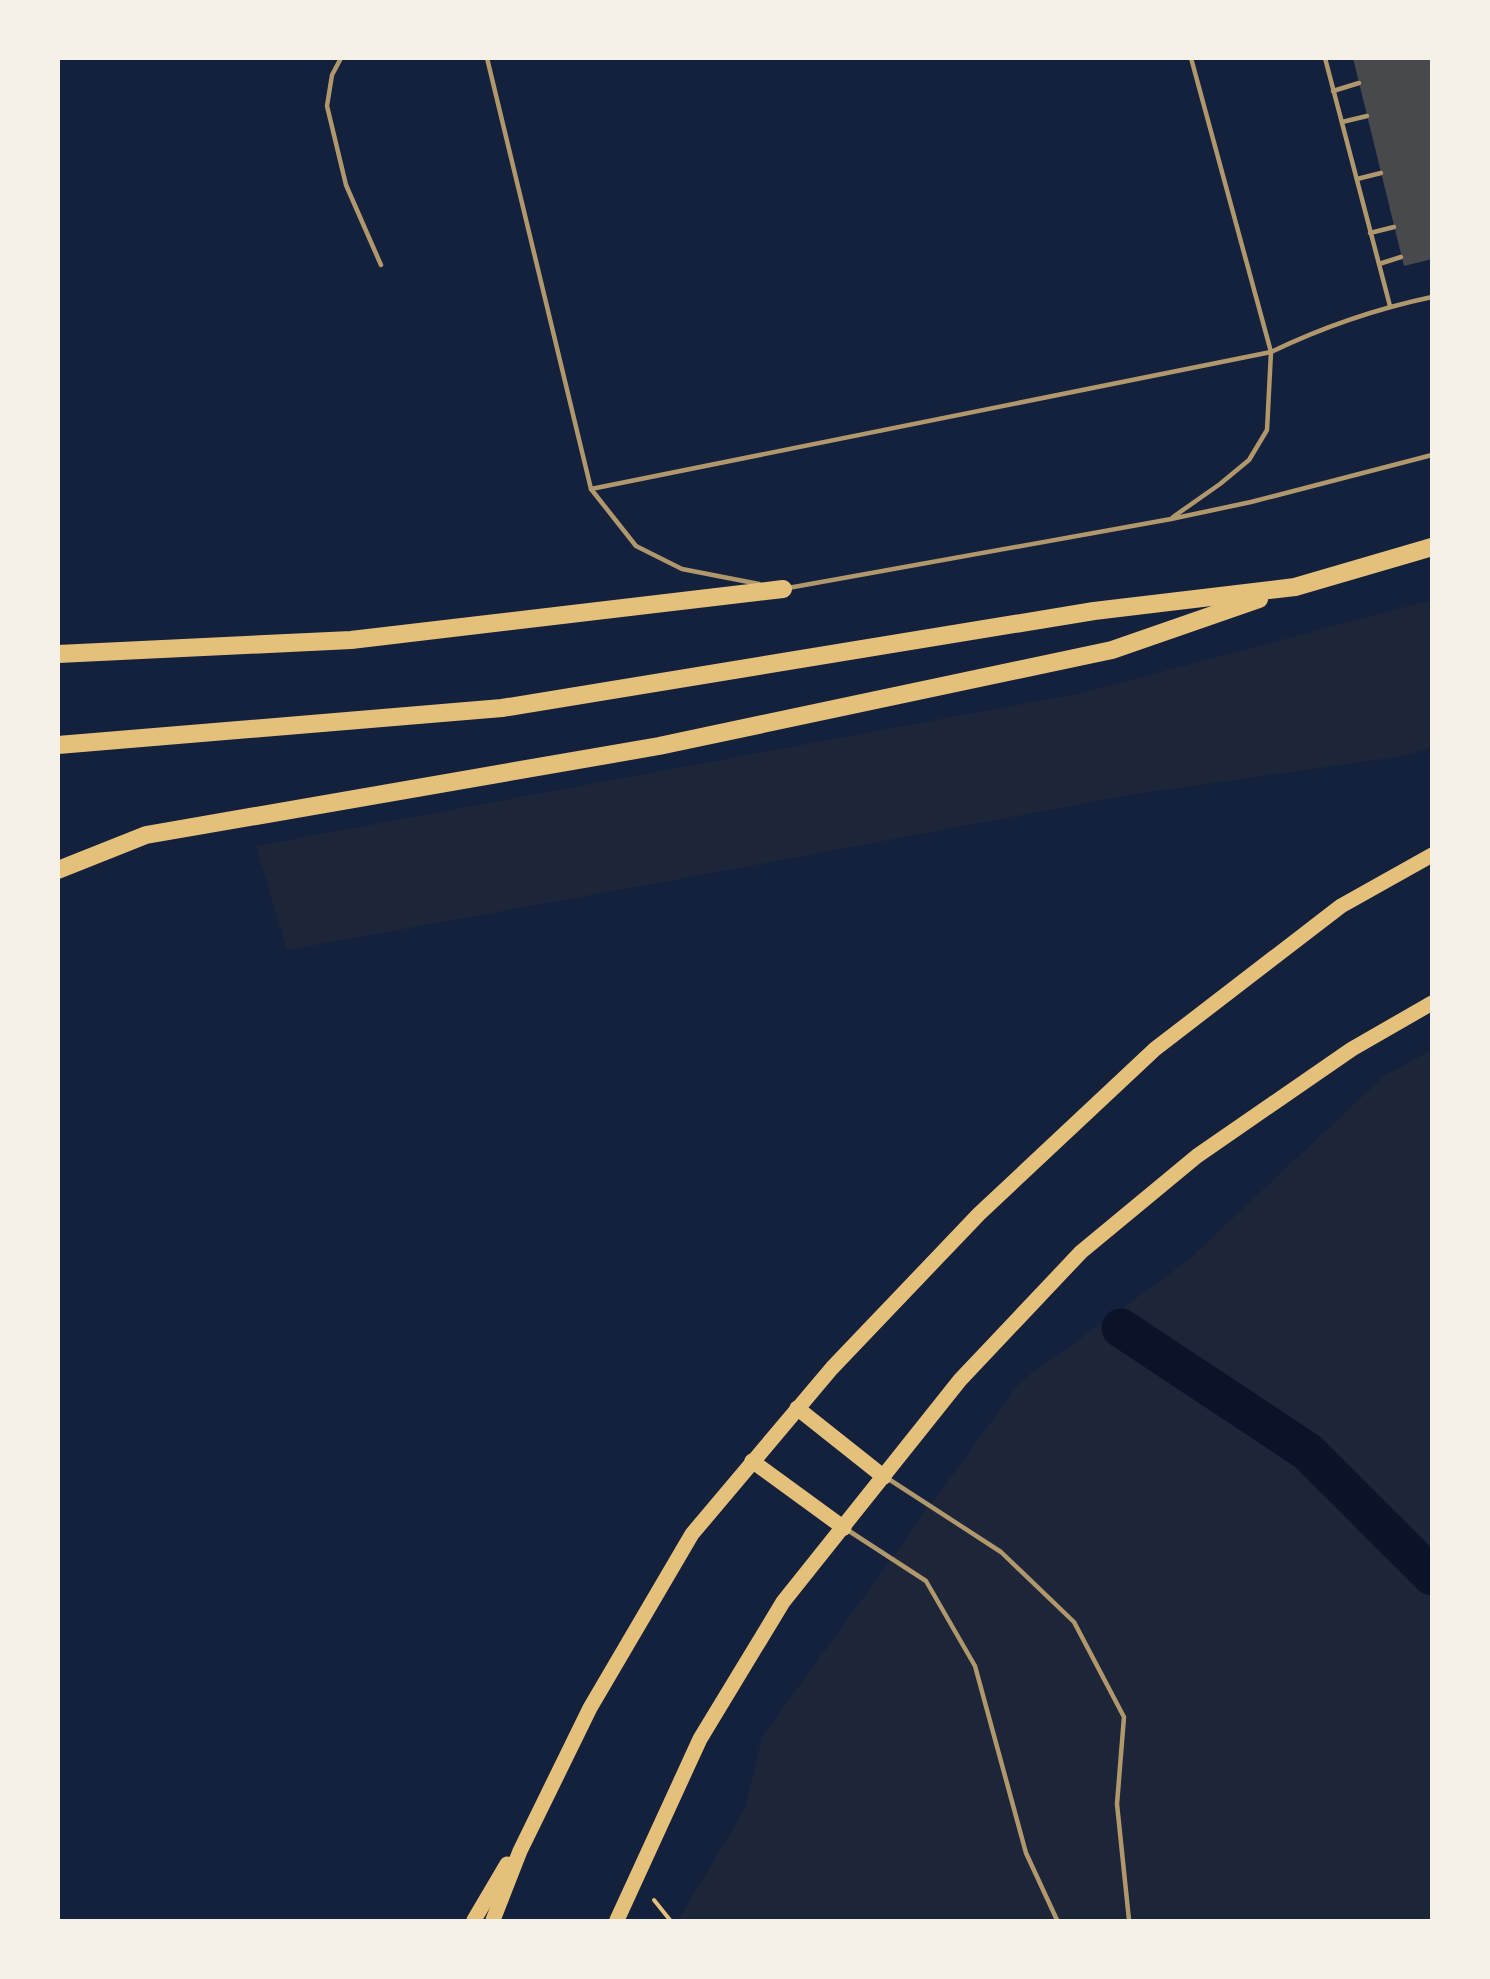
<svg xmlns="http://www.w3.org/2000/svg" width="1490" height="1979" font-family="Cabin,sans-serif">
<style>
.green{fill:#1d2539}
.lines{fill:none;stroke-linecap:round;stroke-linejoin:round}
.canal{stroke:#0b132b;stroke-width:39}
.building{fill:#48494c}
.path{stroke:#e5c07b;stroke-width:4}
.service{stroke:#b1986c;stroke-width:4.5}
.primary{stroke:#e5c07b;stroke-width:15}
.motorway{stroke:#e5c07b;stroke-width:18}
</style>
<rect width="100%" height="100%" fill="#14213d"/>
<!-- green -->
<g class="green">
<polygon points="1431,600 1431,748 1397,757 1129,795 680,879 287,950 256,846 1082,693"/>
<polygon points="1431,1050 1431,1920 678,1920 745,1808 762,1737 918,1522 928,1505 935,1499 1020,1382 1186,1262 1384,1076"/>
</g>
<g class="lines">
<!-- canal -->
<polyline class="canal" points="1121,1328 1308,1452 1432,1576"/>
</g>
<!-- building -->
<polygon class="building" points="1353,58 1432,58 1432,259 1404,266"/>
<g class="lines">
<!-- path -->
<polyline class="path" points="654,1900 670,1920"/>
<!-- service -->
<g class="service">
<polyline points="341,58 332,75 327,106 346,185 381,265"/>
<polyline points="487,58 591,489 636,546 682,569 759,584"/>
<polyline points="1325,58 1390,306"/>
<polyline points="1333,91 1359,83"/>
<polyline points="1342,122 1367,116"/>
<polyline points="1357,179 1381,173"/>
<polyline points="1370,233 1394,227"/>
<polyline points="1379,264 1401,257"/>
<path d="M591,489L1271,352C1323,327 1375,309 1432,297"/>
<polyline points="1173,517 1220,484 1249,460 1267,430 1271,352 1191,58"/>
<polyline points="788,588 1171,519 1251,502 1432,455"/>
<polyline points="887,1478 1001,1552 1074,1622 1124,1717 1117,1804 1129,1920"/>
<polyline points="846,1529 926,1581 975,1666 1026,1853 1057,1920"/>
</g>
<!-- primary -->
<g class="primary">
<polyline points="797,1408 884,1477"/>
<polyline points="752,1461 844,1528"/>
<polyline points="474,1920 507,1864"/>
<polyline points="493,1920 520,1851 590,1708 692,1534 832,1368 979,1214 1155,1049 1341,906 1432,855"/>
<polyline points="617,1920 700,1739 783,1602 960,1380 1081,1252 1197,1156 1352,1049 1432,1003"/>
</g>
<!-- motorway -->
<g class="motorway">
<polyline points="58,654 351,640 783,589"/>
<polyline points="58,745 502,708 1094,611 1295,587 1432,547"/>
<polyline points="58,870 146,835 659,746 1112,650 1259,599"/>
</g>
</g>
<!-- border -->
<rect width="1490" height="1979" fill="none" stroke="#f6f1e7" stroke-width="120"/>
</svg>
